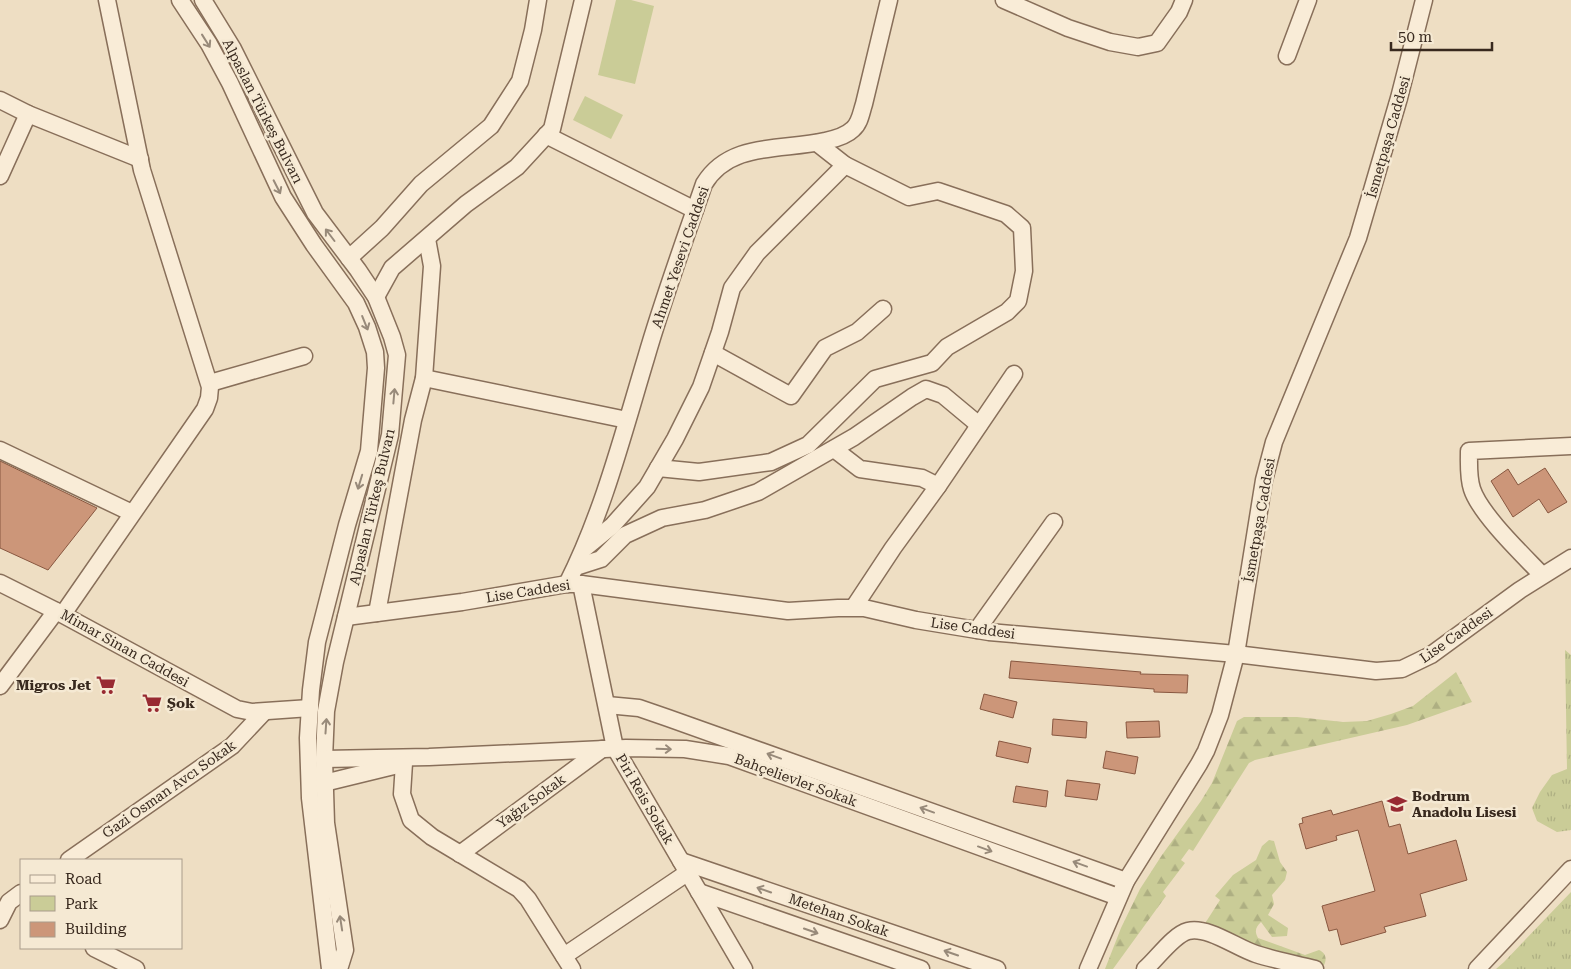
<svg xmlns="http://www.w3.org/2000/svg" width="1571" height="969" font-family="'Roboto Serif',serif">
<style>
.grass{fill:url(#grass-tufts)}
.forest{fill:url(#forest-firs)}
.park{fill:#cacc97}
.building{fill:#cc9679;stroke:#885740}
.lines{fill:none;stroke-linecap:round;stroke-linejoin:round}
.minor-casing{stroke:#886f5a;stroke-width:19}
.minor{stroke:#f9ecd7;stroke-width:16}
.oneway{stroke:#988a7a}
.labels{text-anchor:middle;stroke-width:5;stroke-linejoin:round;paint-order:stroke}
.street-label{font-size:14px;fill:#38291e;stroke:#f5e9d3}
.poi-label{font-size:14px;font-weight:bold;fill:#38291e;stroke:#f5e9d3;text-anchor:start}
</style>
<defs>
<pattern id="grass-tufts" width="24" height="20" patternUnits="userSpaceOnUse" patternTransform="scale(1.25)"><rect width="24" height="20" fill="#cacc97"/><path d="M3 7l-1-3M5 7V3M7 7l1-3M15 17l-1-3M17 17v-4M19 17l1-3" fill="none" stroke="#aeaf82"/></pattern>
<pattern id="forest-firs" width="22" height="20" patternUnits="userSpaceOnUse" patternTransform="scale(1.25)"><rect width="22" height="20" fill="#cacc97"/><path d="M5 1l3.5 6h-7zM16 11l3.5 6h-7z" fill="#aeaf82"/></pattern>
</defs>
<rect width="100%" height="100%" fill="#eedec3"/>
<!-- grass -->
<g class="grass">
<polygon points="1565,650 1571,655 1571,830 1557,832 1537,821 1532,808 1540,792 1552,775 1567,769"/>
<polygon points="1571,892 1571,969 1496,969 1504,962"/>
</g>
<!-- forest -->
<g class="forest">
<polygon points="1456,672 1472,702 1407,725 1255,760 1249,763 1193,851 1189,849 1181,860 1185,863 1163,892 1166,896 1113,969 1105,969 1121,928 1140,889 1162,855 1201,801 1212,783 1237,721 1244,717 1297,717 1343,722 1367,721 1391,714 1413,706"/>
<path d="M1269,840L1274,841L1280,862L1287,872L1285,880L1272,895L1274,904L1268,915L1288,928L1287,936L1272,937L1261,922C1256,927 1254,931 1258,938L1305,955L1319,950C1326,953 1327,959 1324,965L1320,966L1250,946L1204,925L1220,900L1215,896L1233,875L1256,860L1262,846Z"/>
</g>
<!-- park -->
<g class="park">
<polygon points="616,0 631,0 654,6 635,84 598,75"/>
<polygon points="585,96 623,115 611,139 573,120"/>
</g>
<!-- building -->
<g class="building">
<polygon points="0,461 97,508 48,570 0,548"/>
<polygon points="1545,468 1567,502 1548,513 1539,499 1513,517 1491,481 1508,469 1518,485"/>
<polygon points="1011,661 1141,672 1140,674 1188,675 1187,693 1154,692 1154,689 1009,678"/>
<polygon points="984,694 1017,702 1013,718 980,709"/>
<polygon points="1053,719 1087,722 1086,738 1052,735"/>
<polygon points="1159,721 1160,737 1127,738 1126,722"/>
<polygon points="999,741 1031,748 1028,763 996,756"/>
<polygon points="1106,751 1138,757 1135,774 1103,768"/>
<polygon points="1067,780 1100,784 1097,800 1065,796"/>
<polygon points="1016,786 1048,791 1046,807 1013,802"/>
<polygon points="1382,801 1389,827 1400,824 1408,854 1456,840 1467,880 1420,894 1426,916 1384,927 1386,932 1341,945 1337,929 1329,931 1322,906 1375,891 1358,830 1336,836 1337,840 1306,849 1299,824 1303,823 1302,818 1331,810 1333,815"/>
</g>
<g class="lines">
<defs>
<g id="minor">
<polyline points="180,0 209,44 230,83 283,197 314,245 356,303 367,327 375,352 376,368 369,451 347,525 317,642 311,690 308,738 310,798 330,969"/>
<polyline points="203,0 233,49 315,213 358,270 376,297 392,337 397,355 390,435 335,662 326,711 324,759 326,823 345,950 340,966 337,969"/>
<polyline points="1004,0 1068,28 1110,42 1138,47 1157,43 1179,12 1184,0"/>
<polyline points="1287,56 1308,0"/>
<polyline points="0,100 28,114 140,159"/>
<polyline points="546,135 695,210"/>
<polyline points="0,176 28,114"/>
<polyline points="349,258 382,228 421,184 491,126 520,81 533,30 538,0"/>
<polyline points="376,297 392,268 466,204 517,167 552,129 583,0"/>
<polyline points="713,353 791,396 825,348 857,332 883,309"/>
<polyline points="424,378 627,420"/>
<polyline points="210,383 304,356"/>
<polyline points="834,449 860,469 922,478 938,486"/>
<polyline points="0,450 132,513"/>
<polyline points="658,468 699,472 771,462 808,445 875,379 932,363 947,347 1007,312 1018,301 1024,271 1022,228 1006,214 938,191 909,197 845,165 817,143"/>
<polyline points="585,548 612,526 647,487 675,439 701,387 720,332 732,288 757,253 845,165"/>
<polyline points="576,567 601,559 625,535 662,518 705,510 758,492 854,437 912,397 926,389 943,395 979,425"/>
<path d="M1542,575C1523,555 1480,514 1472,489C1468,477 1469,463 1469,451L1571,446"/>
<polyline points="0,583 56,611 237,709 252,712 310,708"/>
<path d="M567,584C603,513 623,434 646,358C663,299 684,242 704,184C730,141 783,151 825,141C835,139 846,136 853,129C860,123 861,113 864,104L889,0"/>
<polyline points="581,584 615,748 744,969"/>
<polyline points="854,607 893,548 938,486 1014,374"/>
<polyline points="377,613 413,420 424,378 432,266 427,239"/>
<polyline points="63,614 205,409 209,398 210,387 142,170 107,0"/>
<polyline points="346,617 462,602 567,584 581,584 788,611 838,608 864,608 916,620 989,632 1236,654 1376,671 1402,669 1431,655 1520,590 1571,558"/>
<polyline points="977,630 1054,522"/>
<polyline points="0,686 56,611"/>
<polyline points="607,705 639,708 668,718 1126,881"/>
<polyline points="324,759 429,757 626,748 685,749 729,756 1118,897"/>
<polyline points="404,763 402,794 411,820 432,837 519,889 528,899 572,969"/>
<polyline points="324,783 402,764"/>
<polyline points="460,854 602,749"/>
<polyline points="69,860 232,746 264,712"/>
<polyline points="681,861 997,969"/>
<polyline points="699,892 921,969"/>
<polyline points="0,920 9,902 21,893"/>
<polyline points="94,948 136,969"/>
<polyline points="564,956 687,873"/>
<polyline points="1088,969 1126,881 1199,764 1206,751 1220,715 1236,654 1264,480 1274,442 1358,238 1399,98 1424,0"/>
<path d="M1145,969C1157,959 1173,935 1188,931C1208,926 1237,948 1256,954C1275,960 1296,964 1315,969"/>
<polyline points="1477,969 1571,869"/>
</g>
</defs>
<!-- minor casing -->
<use href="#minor" class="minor-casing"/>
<!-- minor -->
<use href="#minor" class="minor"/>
</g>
<!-- one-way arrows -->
<defs><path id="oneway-shaft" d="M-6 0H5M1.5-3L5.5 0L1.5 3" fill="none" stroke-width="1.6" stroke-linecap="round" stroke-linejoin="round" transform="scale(1.25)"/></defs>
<g class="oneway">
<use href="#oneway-shaft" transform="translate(206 41) rotate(58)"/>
<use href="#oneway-shaft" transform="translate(277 187) rotate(63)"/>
<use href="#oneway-shaft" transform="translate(330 235) rotate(-127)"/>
<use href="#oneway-shaft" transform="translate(365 323) rotate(68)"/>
<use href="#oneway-shaft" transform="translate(394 396) rotate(-85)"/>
<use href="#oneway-shaft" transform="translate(360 482) rotate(107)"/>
<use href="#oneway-shaft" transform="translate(326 726) rotate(-86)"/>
<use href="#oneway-shaft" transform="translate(664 749) rotate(2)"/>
<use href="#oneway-shaft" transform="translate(774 756) rotate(-160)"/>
<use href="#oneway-shaft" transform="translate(927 810) rotate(-160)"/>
<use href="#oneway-shaft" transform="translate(985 849) rotate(20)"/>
<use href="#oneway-shaft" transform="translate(1080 864) rotate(-160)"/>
<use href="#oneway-shaft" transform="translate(764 890) rotate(-161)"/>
<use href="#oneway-shaft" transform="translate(341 923) rotate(-99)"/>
<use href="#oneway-shaft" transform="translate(811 931) rotate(19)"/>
<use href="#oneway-shaft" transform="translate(951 953) rotate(-161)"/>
</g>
<!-- icons -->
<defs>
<symbol id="supermarket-bare" viewBox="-9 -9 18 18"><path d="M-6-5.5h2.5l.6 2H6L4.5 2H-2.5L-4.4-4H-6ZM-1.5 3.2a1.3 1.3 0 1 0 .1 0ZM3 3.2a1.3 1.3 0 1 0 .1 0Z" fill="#982a32" stroke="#f5e9d3" stroke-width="2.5" paint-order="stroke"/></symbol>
<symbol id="school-bare" viewBox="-9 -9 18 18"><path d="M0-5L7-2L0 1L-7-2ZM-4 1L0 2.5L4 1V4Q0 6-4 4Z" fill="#982a32" stroke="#f5e9d3" stroke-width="2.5" paint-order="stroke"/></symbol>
</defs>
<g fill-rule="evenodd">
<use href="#supermarket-bare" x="92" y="671" width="28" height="28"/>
<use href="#supermarket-bare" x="138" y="689" width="28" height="28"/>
<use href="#school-bare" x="1383" y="790" width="28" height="28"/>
</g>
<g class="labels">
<!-- street labels -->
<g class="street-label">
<text transform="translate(263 111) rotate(63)" y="5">Alpaslan Türkeş Bulvarı</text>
<text transform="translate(1388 137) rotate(-74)" y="5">İsmetpaşa Caddesi</text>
<text transform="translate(680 257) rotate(-71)" y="5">Ahmet Yesevi Caddesi</text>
<text transform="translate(372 507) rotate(-77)" y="5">Alpaslan Türkeş Bulvarı</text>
<text transform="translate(1259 520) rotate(-80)" y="5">İsmetpaşa Caddesi</text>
<text transform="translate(528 591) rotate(-9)" y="5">Lise Caddesi</text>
<text transform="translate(973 628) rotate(8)" y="5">Lise Caddesi</text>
<text transform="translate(1456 635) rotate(-35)" y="5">Lise Caddesi</text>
<text transform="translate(125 648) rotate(29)" y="5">Mimar Sinan Caddesi</text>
<text transform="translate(796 780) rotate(20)" y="5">Bahçelievler Sokak</text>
<text transform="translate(169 789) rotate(-35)" y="5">Gazi Osman Avcı Sokak</text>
<text transform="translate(645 799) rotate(60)" y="5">Piri Reis Sokak</text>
<text transform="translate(531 801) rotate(-36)" y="5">Yağız Sokak</text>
<text transform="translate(839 915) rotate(19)" y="5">Metehan Sokak</text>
</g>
<!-- poi labels -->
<g class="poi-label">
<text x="91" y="690" text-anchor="end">Migros Jet</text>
<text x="167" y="708">Şok</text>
<text x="1412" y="801">Bodrum<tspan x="1412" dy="16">Anadolu Lisesi</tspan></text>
</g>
</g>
<!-- legend -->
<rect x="20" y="859" width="162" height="90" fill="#f5e9d3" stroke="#a99c8b"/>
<rect x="30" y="875" width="25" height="8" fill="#f9ecd7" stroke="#a99c8b"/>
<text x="65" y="884" font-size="15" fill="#38291e">Road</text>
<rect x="30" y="896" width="25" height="15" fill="#cacc97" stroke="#a99c8b"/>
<text x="65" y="909" font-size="15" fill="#38291e">Park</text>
<rect x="30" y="922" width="25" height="15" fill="#cc9679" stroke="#a99c8b"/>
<text x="65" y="934" font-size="15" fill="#38291e">Building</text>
<!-- scale -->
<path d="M1391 42v8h101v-8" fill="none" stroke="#38291e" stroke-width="2.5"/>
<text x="1398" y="42" font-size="15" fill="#38291e" stroke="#f5e9d3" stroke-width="4" paint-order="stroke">50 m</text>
</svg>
